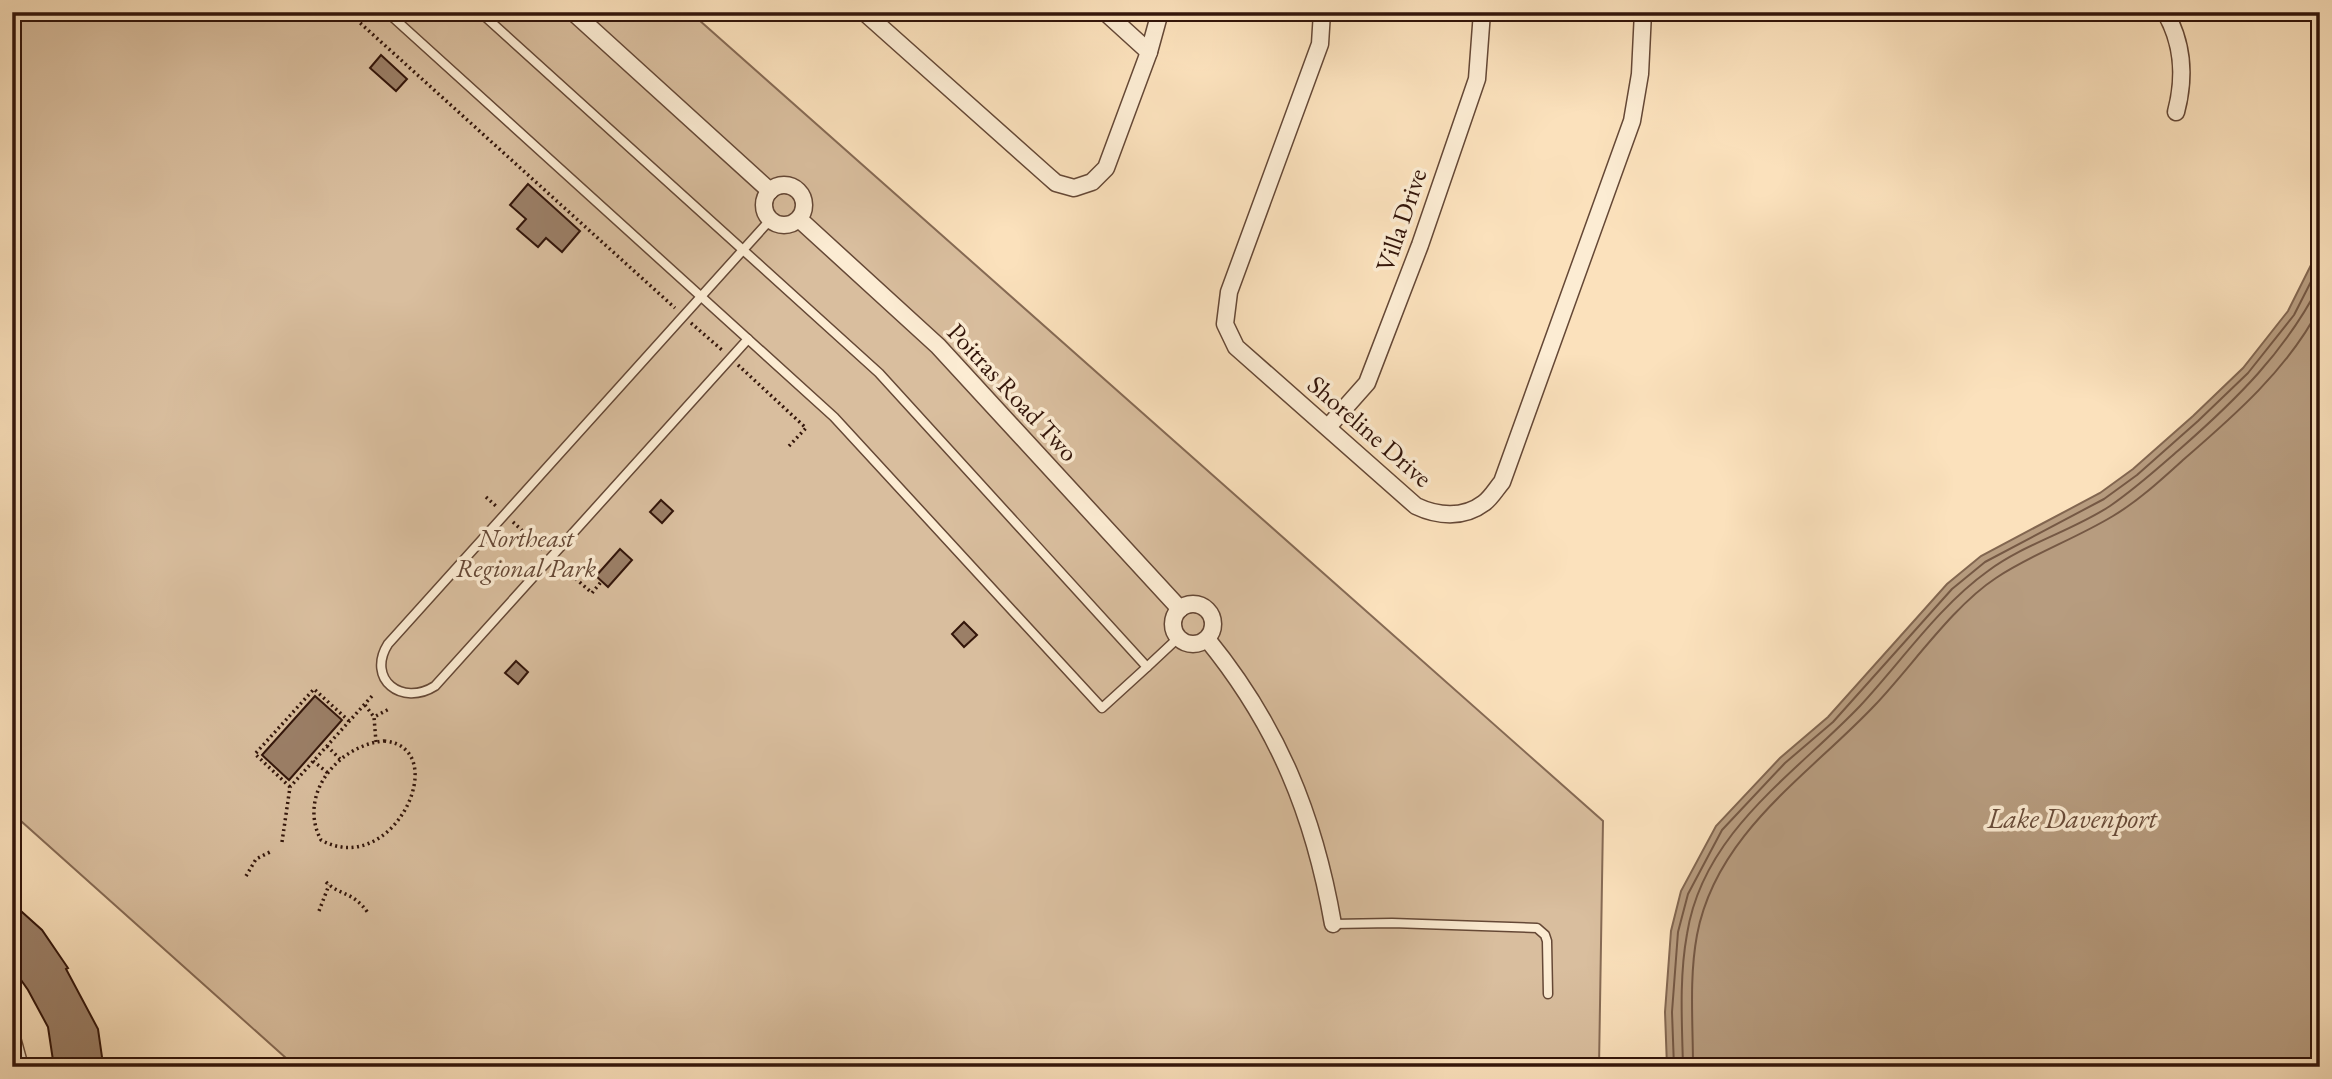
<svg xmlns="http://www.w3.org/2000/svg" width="2332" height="1079" font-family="'EB Garamond',serif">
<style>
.green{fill:#d9be9e;stroke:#866a54;stroke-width:2}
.water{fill:#b79c7f;stroke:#826650;stroke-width:2}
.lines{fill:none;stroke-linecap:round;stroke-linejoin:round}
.shore{stroke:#755844;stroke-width:2}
.building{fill:#9b7f67;stroke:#33150a;stroke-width:2}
.service-casing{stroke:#654836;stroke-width:11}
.minor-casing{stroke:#654836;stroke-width:19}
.path{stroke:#33150a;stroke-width:3.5;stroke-dasharray:2 3.5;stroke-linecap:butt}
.service{stroke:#fcecd3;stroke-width:8}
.minor{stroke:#fcecd3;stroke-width:16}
.labels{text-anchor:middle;stroke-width:7;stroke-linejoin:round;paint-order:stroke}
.street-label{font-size:26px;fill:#33150a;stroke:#fcecd3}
.park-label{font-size:26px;font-style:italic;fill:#654836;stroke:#fcecd3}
.water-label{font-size:28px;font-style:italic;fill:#684b39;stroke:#fcecd3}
</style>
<rect width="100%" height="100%" fill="#fbe1bc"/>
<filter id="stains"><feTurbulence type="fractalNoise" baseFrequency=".00286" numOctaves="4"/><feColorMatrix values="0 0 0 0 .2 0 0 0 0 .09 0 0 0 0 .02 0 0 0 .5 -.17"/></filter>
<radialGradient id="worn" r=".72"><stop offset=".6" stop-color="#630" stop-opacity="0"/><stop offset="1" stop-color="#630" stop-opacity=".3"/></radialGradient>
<!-- green -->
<polygon class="green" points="12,12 690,12 1603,821 1599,1067 296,1067 12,813"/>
<!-- water -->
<polygon class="water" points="2320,247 2320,1067 1667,1067 1665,1012 1671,931 1681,891 1716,826 1780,758 1828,717 1947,584 1981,556 2100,493 2133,469 2193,416 2243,368 2288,311"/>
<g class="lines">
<!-- shore -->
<g class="shore">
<polyline points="1674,1067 1672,1012 1678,932 1688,894 1722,830 1785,763 1833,722 1952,589 1985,562 2104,499 2137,475 2198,421 2248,373 2294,315 2320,264"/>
<path d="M1683,1067C1682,1023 1679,978 1687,934C1703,832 1794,775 1860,706C1901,662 1939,606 1988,571C2024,544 2072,531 2110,506C2135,489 2157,469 2180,449C2237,399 2285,352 2320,284"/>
<path d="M1693,1067C1693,1023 1689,978 1697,935C1716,833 1809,775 1875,705C1912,666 1953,606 1996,578C2032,554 2075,539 2113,516C2138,501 2161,480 2183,460C2234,416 2289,368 2320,307"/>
</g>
</g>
<!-- building -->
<g class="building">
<polygon points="381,55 407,79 396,91 370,68"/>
<polygon points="528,184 580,231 562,252 546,238 538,247 517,229 526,219 510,205"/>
<polygon points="661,500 673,511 662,523 650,512"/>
<polygon points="620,549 632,560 608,587 596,576"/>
<polygon points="964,622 977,635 964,647 952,634"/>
<polygon points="516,661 528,672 518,684 505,673"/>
<polygon points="315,696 342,720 289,780 262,755"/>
<polygon points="12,903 42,930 68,968 66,969 98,1029 103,1064 54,1067 48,1027 28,990 12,967"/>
</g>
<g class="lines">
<defs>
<g id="service">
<polyline points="387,12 834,417 1102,708 1147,667"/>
<polyline points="480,12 879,373 1147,667 1178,638"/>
<path d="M748,339L435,686C402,707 366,679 388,644L770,220"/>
<polyline points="1333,924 1392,923 1537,928 1545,935 1547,941 1548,994"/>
</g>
<g id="minor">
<polyline points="573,12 770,191"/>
<polyline points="864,12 1048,176 1056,183 1074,188 1092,182 1106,168 1149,52 1160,12"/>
<polyline points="1105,12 1149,52"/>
<path d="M1322,12L1320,44L1229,292L1225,324L1236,347L1416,506C1437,516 1463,519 1484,503C1491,498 1496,489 1502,482L1632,121L1640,74L1643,12"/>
<path d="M2165,12C2183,43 2185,78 2176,112"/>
<circle cx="784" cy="205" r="20"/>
<polyline points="799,219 938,346 1180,609"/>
<polyline points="1328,427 1367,383 1420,245 1477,79 1482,12"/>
<circle cx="1193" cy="624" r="20"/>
<path d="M1207,639C1278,726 1314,815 1333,924"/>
<polyline points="12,1038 20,1067"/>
</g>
</defs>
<!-- service casing -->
<use href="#service" class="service-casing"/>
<!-- minor casing -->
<use href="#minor" class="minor-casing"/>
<!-- path -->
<g class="path">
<polyline points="348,12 675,308"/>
<polyline points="691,323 722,350"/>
<polyline points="738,365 806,428 789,446"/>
<polyline points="486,497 497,507"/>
<polyline points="513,522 543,550"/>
<polyline points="559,564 592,593 601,582"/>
<polyline points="365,705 374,717"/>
<path d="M384,741C454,747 394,880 321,840C297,795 338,745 384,741Z"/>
<polyline points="376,742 374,717 389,709"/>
<polyline points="327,746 340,759"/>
<polyline points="313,761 328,773"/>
<polyline points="290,787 255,754 314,689 349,721"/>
<polyline points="282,842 290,787 372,696"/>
<polyline points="246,876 256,859 272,851"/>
<path d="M326,882C340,896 353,891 368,913"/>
<polyline points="319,911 329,885"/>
</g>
<!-- service -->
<use href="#service" class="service"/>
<!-- minor -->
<use href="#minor" class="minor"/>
</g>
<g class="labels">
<!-- street labels -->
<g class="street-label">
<text transform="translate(1401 220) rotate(-71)" y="9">Villa Drive</text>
<text transform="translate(1013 392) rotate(47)" y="9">Poitras Road Two</text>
<text transform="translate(1370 431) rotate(41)" y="9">Shoreline Drive</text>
</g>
<!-- park labels -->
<g class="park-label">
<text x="526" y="547">Northeast<tspan x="526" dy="30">Regional Park</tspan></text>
</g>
<!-- water labels -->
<g class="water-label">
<text x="2072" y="828">Lake Davenport</text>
</g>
</g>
<!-- margin -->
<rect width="2332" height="1079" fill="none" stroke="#fbe1bc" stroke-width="42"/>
<rect x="14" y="14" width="2304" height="1051" fill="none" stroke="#33150a" stroke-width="3.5"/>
<rect x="21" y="21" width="2290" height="1037" fill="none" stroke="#33150a" stroke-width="2"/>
<rect width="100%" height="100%" filter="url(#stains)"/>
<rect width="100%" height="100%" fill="url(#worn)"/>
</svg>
